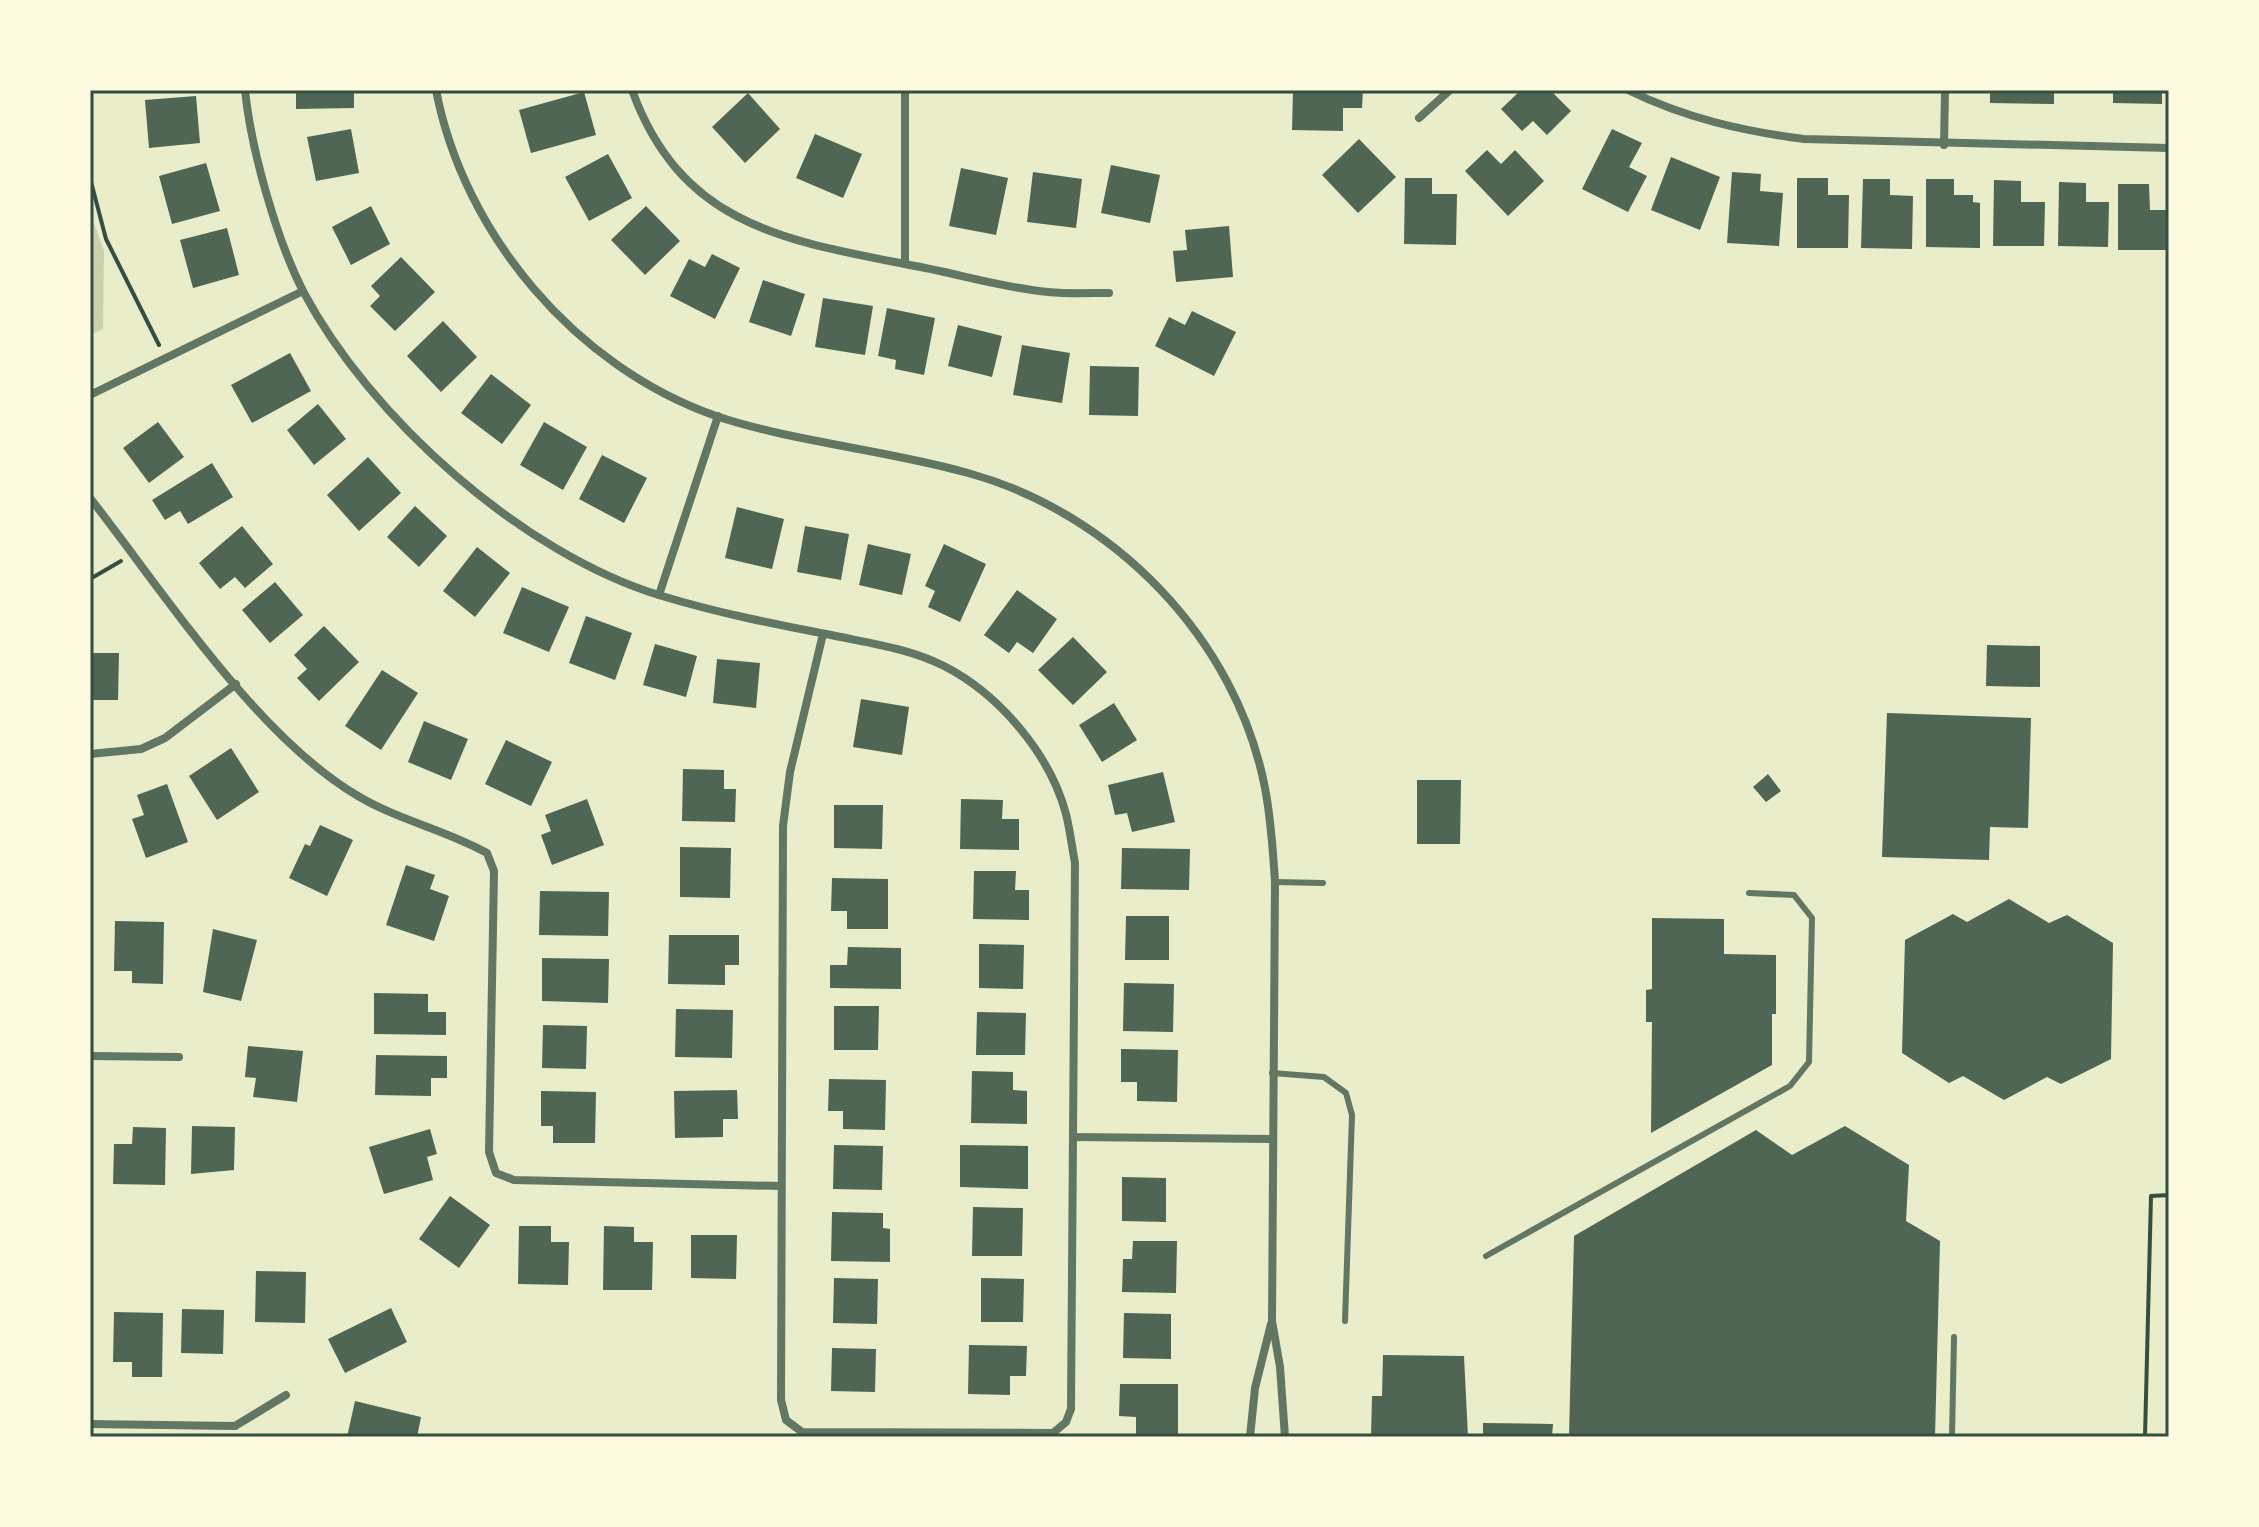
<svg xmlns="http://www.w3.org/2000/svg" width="2259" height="1527" font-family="Quicksand,sans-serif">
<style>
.green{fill:#cad2ad}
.building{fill:#4f6655}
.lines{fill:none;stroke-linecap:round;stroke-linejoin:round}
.path{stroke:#344e41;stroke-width:4}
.service{stroke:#617663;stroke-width:6}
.minor{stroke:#617663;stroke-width:8}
.neatline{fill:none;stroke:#344e41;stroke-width:3}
</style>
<rect width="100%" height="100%" fill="#e9edc9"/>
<!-- green -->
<polygon class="green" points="90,212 104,251 103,329 90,335"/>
<!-- building -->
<g class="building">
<polygon points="296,90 354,90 354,108 296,109"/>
<polygon points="1293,90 1363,90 1362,108 1343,108 1343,131 1292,130"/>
<polygon points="1521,90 1550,90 1571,111 1547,135 1533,121 1522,131 1501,109"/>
<polygon points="1990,90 2054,90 2054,104 1990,103"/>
<polygon points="2113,90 2162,90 2162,104 2113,103"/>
<polygon points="584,92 596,135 531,153 519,110"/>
<polygon points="748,93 780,129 745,163 712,127"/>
<polygon points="196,96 200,143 149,148 145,100"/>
<polygon points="351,129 359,173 316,181 307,137"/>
<polygon points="1612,129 1642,143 1629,167 1647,176 1628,212 1582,189"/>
<polygon points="815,134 862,154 843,198 796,178"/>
<polygon points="1359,139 1396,177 1358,213 1322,175"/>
<polygon points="1487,150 1501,164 1515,150 1544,181 1508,216 1465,171"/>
<polygon points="608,154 632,198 589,221 565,177"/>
<polygon points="1671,157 1720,177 1700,230 1651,210"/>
<polygon points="206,163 220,211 172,224 159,176"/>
<polygon points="1111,165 1160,175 1150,223 1101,213"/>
<polygon points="961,168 1008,178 996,235 949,226"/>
<polygon points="1033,172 1082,179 1076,228 1027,222"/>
<polygon points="1732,172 1761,174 1760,191 1783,193 1779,246 1727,243"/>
<polygon points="1405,178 1432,178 1432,194 1457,194 1456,245 1404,244"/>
<polygon points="1797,178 1828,178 1828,195 1849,195 1848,248 1797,248"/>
<polygon points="1863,179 1890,179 1890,195 1913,196 1912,249 1861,248"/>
<polygon points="1926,179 1954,179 1954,195 1973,195 1973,202 1980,203 1980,248 1926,247"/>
<polygon points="1994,180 2021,181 2021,202 2045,202 2044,246 1993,246"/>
<polygon points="2059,182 2086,183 2086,202 2109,202 2108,247 2058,246"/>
<polygon points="2118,184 2149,184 2150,210 2169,210 2169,250 2118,250"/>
<polygon points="371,206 390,244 351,265 332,227"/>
<polygon points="646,206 680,241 645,275 611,240"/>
<polygon points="1229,226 1233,277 1176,282 1173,251 1187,250 1185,230"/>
<polygon points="227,228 239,275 193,288 180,240"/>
<polygon points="712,254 740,268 715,319 670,296 689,259 705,267"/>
<polygon points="401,257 435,292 395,331 370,306 380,296 371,286"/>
<polygon points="763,280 805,294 791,336 749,322"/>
<polygon points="823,298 873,306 865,355 815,347"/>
<polygon points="887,308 935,318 924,375 895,369 896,360 878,356"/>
<polygon points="1192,311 1236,332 1214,376 1155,346 1169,317 1185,325"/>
<polygon points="443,321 477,357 441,392 407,356"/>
<polygon points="958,325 1002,336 992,377 948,366"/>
<polygon points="1022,345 1070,353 1062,403 1013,395"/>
<polygon points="290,353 311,391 252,423 231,385"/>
<polygon points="1090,366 1139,367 1138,416 1089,415"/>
<polygon points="491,374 531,405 502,444 461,413"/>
<polygon points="318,404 346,439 314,465 287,430"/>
<polygon points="158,422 184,457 149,483 123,448"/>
<polygon points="544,422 587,447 563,490 520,465"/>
<polygon points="602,455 647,478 624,523 579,499"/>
<polygon points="368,457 401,493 359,531 327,495"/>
<polygon points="212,463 233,497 188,524 180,511 165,520 152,500"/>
<polygon points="415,506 447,536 419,567 387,537"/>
<polygon points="737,507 784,519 772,569 725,558"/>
<polygon points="242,526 273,564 245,588 235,577 220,589 199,563"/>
<polygon points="805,526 849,534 841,580 797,572"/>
<polygon points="868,544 911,554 902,595 859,585"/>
<polygon points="944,544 986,564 960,622 928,607 935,591 925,586"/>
<polygon points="477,547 510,573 475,617 443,591"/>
<polygon points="275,582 303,615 270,643 242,610"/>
<polygon points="522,587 569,607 549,652 503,633"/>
<polygon points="1017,590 1057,619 1033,653 1017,642 1009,653 984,635"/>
<polygon points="586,616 632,633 615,680 569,663"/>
<polygon points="324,626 359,662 319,701 297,678 307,669 294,655"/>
<polygon points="1073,637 1107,672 1073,705 1038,670"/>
<polygon points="655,644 697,656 686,697 643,685"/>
<polygon points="1987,645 2040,646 2040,687 1986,686"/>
<polygon points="90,653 119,653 118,700 90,700"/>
<polygon points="717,659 760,663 756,708 713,703"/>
<polygon points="382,670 418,693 381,750 345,726"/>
<polygon points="861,699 909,707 902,755 853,747"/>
<polygon points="1114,703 1137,740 1102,762 1079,725"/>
<polygon points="1887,713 2031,718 2028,828 1990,827 1989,860 1882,857"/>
<polygon points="424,721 468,739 451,780 408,762"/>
<polygon points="506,740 552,762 531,806 485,784"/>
<polygon points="231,748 259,792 217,820 189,776"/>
<polygon points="683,769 724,770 724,789 736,789 735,822 682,821"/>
<polygon points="1163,772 1175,822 1132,832 1127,813 1115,815 1108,785"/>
<polygon points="1768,774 1781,791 1766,802 1753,787"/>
<polygon points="1417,780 1461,780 1460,844 1417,844"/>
<polygon points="167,784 188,842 146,858 132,819 144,815 137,795"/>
<polygon points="587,799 604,845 552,865 541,835 551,831 545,815"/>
<polygon points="961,799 1003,800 1002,819 1019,819 1019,850 960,849"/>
<polygon points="834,805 883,805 882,849 834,848"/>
<polygon points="320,825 353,840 327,896 289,878 305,844 310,846"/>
<polygon points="680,847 731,848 730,898 680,897"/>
<polygon points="1122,848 1190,849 1189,890 1121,889"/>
<polygon points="406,865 435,875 430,889 449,896 434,941 386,925"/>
<polygon points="974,871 1016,871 1015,890 1029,890 1029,920 973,919"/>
<polygon points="832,878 888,879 888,929 847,929 847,911 831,911"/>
<polygon points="540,891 609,892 608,936 539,935"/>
<polygon points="2009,899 2049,923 2067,915 2113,943 2111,1059 2061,1084 2047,1077 2004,1100 1963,1076 1949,1083 1902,1053 1905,940 1953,914 1967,922"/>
<polygon points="1126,916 1169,916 1169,960 1125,960"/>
<polygon points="1652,918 1724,919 1724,954 1776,955 1776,1014 1772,1014 1772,1065 1651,1133 1652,1022 1646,1022 1646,990 1652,989"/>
<polygon points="115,921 164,922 163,984 132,983 132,971 114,971"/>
<polygon points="213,929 257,940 241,1001 203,992"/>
<polygon points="669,935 739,935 739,965 725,965 725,985 668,984"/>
<polygon points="979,944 1024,945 1023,989 979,988"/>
<polygon points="848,947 901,948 901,989 830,988 830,965 847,965"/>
<polygon points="542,958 609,959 608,1003 542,1001"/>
<polygon points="1124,983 1174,984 1173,1032 1123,1031"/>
<polygon points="374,993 428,994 428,1012 446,1012 446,1035 374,1034"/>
<polygon points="834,1006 879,1006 878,1050 834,1050"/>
<polygon points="676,1009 733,1010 732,1058 675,1057"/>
<polygon points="977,1012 1026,1013 1025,1055 976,1055"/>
<polygon points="543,1025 587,1026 586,1069 542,1068"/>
<polygon points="248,1046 303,1051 297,1102 253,1097 256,1078 245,1077"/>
<polygon points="1121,1049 1178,1050 1177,1102 1137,1101 1137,1082 1121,1082"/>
<polygon points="376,1055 447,1056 447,1078 431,1078 431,1096 375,1095"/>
<polygon points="972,1071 1013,1072 1013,1090 1027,1091 1027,1124 971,1123"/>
<polygon points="829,1079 886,1080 885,1130 843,1129 843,1111 828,1111"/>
<polygon points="737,1090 738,1119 723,1119 723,1137 675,1138 674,1091"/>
<polygon points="541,1091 596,1092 595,1143 553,1143 553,1126 541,1126"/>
<polygon points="192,1126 235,1127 234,1170 191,1174"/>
<polygon points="1845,1126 1909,1165 1906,1221 1940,1241 1935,1437 1569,1437 1574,1236 1756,1130 1792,1155"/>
<polygon points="133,1127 166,1128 165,1185 113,1184 114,1144 132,1144"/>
<polygon points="430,1129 437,1154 427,1157 433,1180 384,1194 369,1147"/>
<polygon points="834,1145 883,1146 882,1190 833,1189"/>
<polygon points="960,1145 1028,1146 1028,1189 960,1187"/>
<polygon points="1122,1177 1166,1178 1166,1222 1122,1221"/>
<polygon points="450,1196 490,1225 459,1268 419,1239"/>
<polygon points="973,1207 1023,1208 1022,1256 972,1256"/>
<polygon points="832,1212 883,1213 883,1228 890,1229 890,1262 831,1261"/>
<polygon points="519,1226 551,1226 551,1242 569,1242 568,1285 518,1284"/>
<polygon points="604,1226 634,1227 634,1242 653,1242 652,1290 603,1290"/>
<polygon points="691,1235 737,1235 736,1279 691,1278"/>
<polygon points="1133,1241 1177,1241 1176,1293 1122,1292 1123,1259 1132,1259"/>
<polygon points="256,1271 306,1272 305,1323 255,1322"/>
<polygon points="834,1278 878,1279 877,1324 833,1323"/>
<polygon points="981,1278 1024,1279 1023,1322 981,1322"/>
<polygon points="391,1308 407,1342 345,1373 328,1339"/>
<polygon points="182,1309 224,1310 223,1354 181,1353"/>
<polygon points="114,1312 163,1313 162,1377 132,1377 132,1362 113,1362"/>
<polygon points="1124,1313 1171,1314 1171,1359 1123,1358"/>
<polygon points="969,1345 1027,1346 1026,1376 1010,1376 1010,1395 968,1394"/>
<polygon points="832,1348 876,1349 875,1392 831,1391"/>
<polygon points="1383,1355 1464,1356 1468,1437 1371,1437 1372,1396 1382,1396"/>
<polygon points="1120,1384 1178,1384 1178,1435 1136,1434 1136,1417 1119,1416"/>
<polygon points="355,1401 421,1417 417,1437 347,1437"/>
<polygon points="1483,1423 1553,1424 1552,1437 1483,1437"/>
</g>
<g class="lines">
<!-- path -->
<g class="path">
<polyline points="90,178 106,239 159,345"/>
<polyline points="90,579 121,561"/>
<polyline points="2145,1437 2151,1196 2169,1195"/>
</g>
<!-- service -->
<g class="service">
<polyline points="1275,882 1323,883"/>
<polyline points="1272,1073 1324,1077 1346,1093 1352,1115 1345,1321"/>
<polyline points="1486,1256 1790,1086 1809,1062 1812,918 1794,895 1749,893"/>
<polyline points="1952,1437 1954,1337"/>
</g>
<!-- minor -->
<g class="minor">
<path d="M245,90C251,149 276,238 303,291C370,418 524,555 662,596C718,613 774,624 831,635C868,643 909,648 944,666C999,694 1050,754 1066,814C1070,830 1072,847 1075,863L1071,1409L1066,1422L1053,1433L802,1432L786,1420L781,1400L783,826L790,772L823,634"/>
<path d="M436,90C464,235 576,367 716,416C793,442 887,450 968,473C1113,513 1236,638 1265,788C1271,819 1273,850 1275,882L1272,1321L1280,1367L1285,1437"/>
<path d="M632,90C682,228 789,241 915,266C959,274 1004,288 1048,292C1068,294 1089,293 1109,293"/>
<path d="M1628,90C1685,118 1742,131 1804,139L2169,148"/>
<polyline points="1419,118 1450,90"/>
<polyline points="1944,145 1945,90"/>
<polyline points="905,264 905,90"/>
<polyline points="90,395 303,291"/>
<path d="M90,498C163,591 257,737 358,796C398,820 446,830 487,853L494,871L489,1152L496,1173L514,1180L780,1186"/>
<polyline points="659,595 718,416"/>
<polyline points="90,754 141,749 165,738 236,684"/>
<polyline points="90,1056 179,1057"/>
<polyline points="1073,1137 1271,1139"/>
<polyline points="90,1424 235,1426 286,1395"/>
<polyline points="1250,1437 1255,1388 1271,1324"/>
</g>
</g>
<!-- border -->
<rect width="2259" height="1527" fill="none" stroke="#fefae0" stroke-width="184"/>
<rect x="92" y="92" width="2075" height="1343" class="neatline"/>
</svg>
